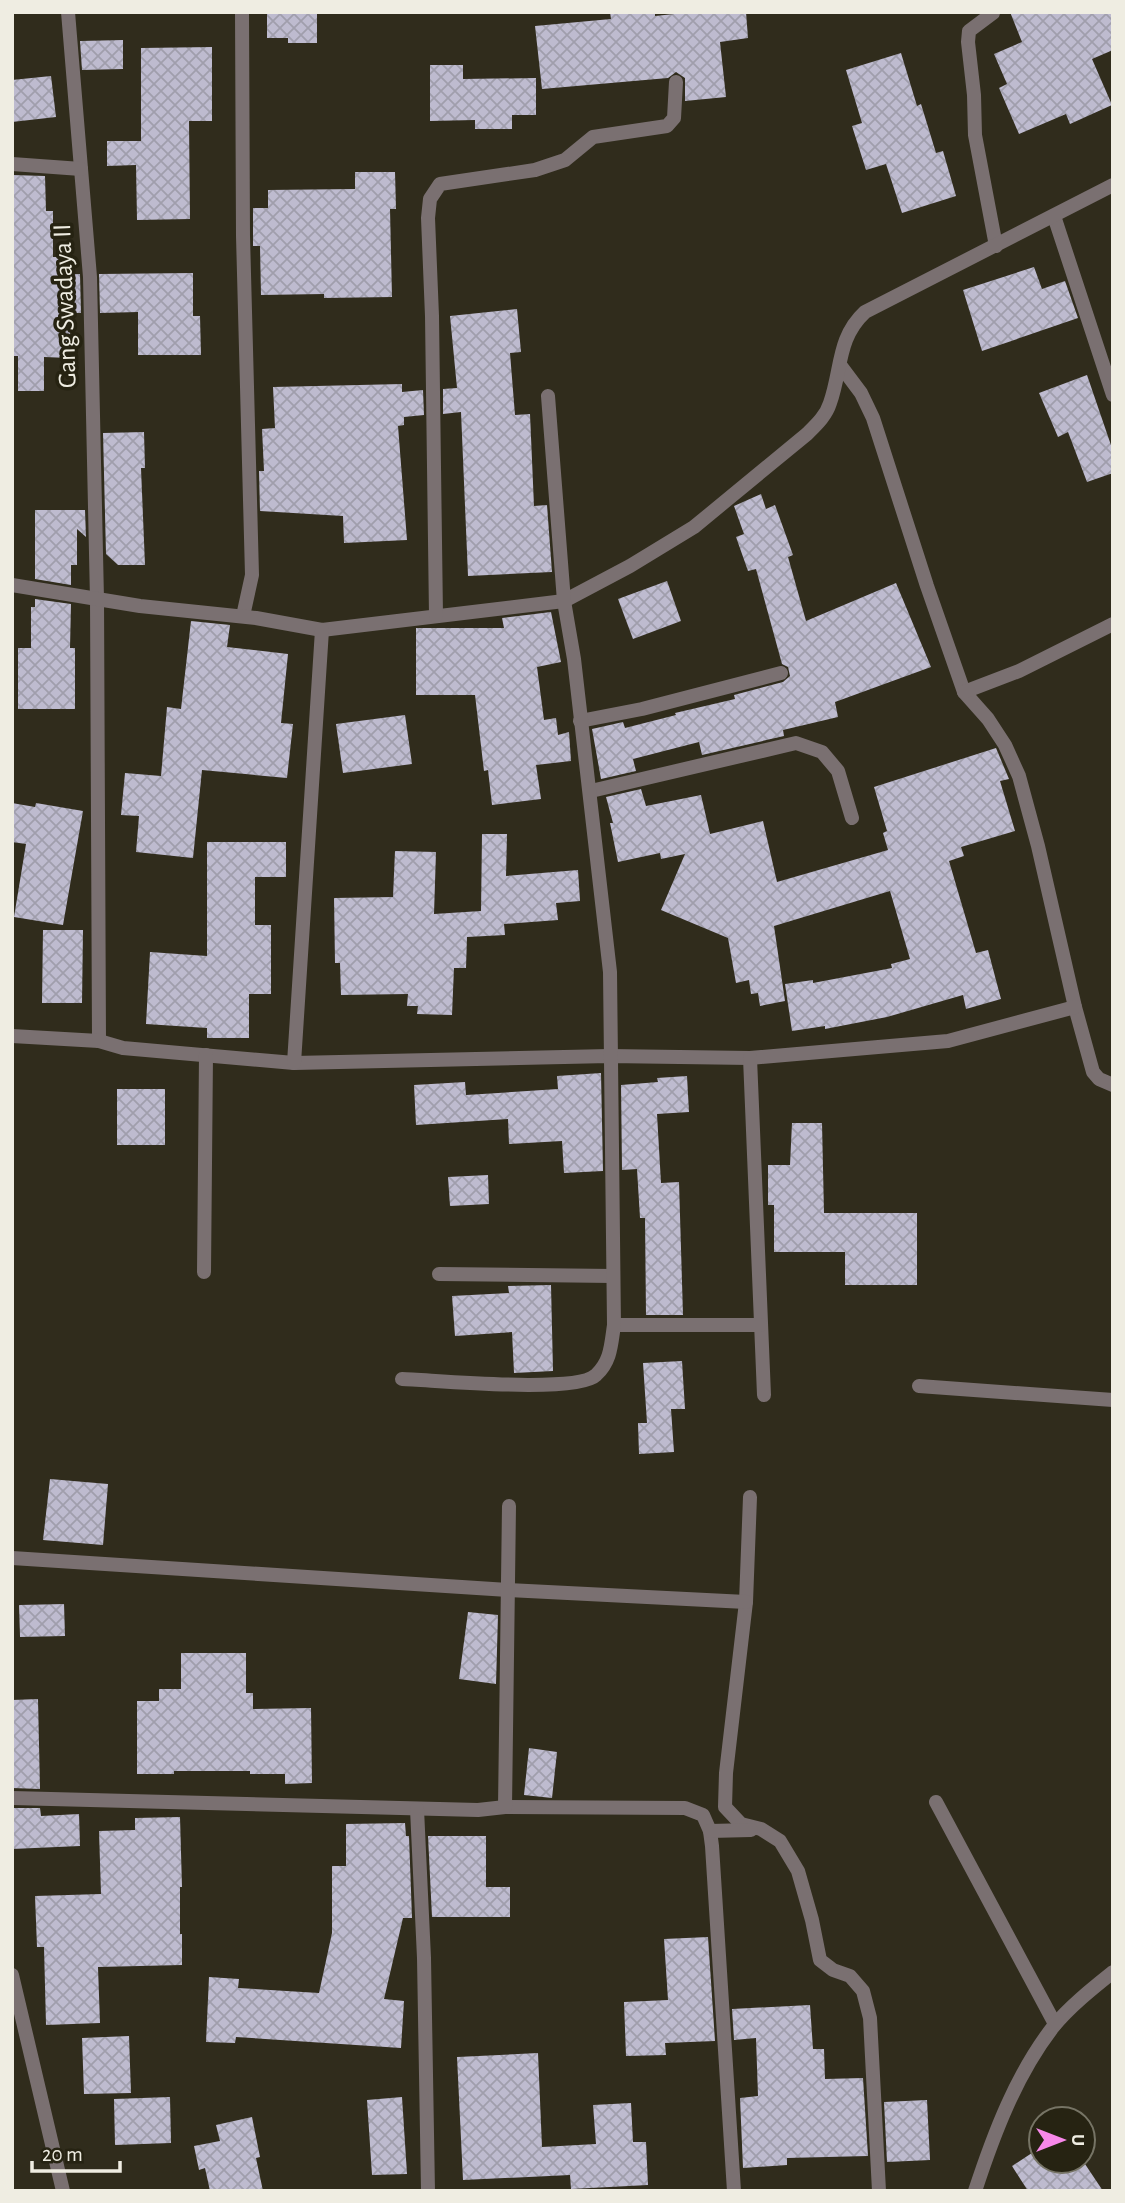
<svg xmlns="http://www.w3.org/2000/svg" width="1125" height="2203" font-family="'Alegreya Sans',sans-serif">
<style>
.building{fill:url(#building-cross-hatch)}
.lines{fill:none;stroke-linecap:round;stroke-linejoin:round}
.street{stroke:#7a7071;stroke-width:14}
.labels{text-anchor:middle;stroke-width:7;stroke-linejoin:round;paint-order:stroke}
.street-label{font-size:26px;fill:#efede2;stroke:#262312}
</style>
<defs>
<pattern id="building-cross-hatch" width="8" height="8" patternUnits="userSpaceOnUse" patternTransform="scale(1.75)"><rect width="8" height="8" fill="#bebbcf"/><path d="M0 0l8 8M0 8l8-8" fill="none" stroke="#a09eac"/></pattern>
</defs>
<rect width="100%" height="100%" fill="#302c1c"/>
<!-- building -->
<g class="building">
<polygon points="267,12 317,12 317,43 288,43 288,38 267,38"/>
<polygon points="610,12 655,12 655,16 693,12 746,12 748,38 720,42 726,97 685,101 685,78 676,72 668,78 542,89 535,26 611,19"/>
<polygon points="1010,12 1113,12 1113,50 1092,59 1112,105 1070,124 1066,114 1019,134 999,88 1007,84 994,54 1022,42"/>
<polygon points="123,40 123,69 82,70 80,41"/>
<polygon points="212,47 212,121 189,121 190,219 137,220 136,165 107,166 107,141 141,141 141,48"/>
<polygon points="901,53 917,106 921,104 936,153 943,151 956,196 902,213 886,164 866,170 852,126 862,123 846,70"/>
<polygon points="430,65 463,65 463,79 536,78 536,115 512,115 512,129 475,129 475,120 430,121"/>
<polygon points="51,76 56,117 12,122 12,80"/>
<polygon points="355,172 395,172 396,209 390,209 392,297 324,298 324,294 261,295 260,246 253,246 253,208 268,208 268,190 355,189"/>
<polygon points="12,175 45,176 46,211 53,211 53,257 73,257 73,274 80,274 81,313 71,313 69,358 44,357 44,391 18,391 18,356 12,356"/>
<polygon points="1034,267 1042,289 1065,281 1078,318 982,351 963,290"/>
<polygon points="193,273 193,316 200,316 201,355 138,355 138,312 100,313 99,274"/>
<polygon points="517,309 521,352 510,353 515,415 530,414 534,506 547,505 552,572 468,576 461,412 443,414 443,389 457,388 450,316"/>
<polygon points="1087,375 1113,451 1113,473 1087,482 1068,432 1058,437 1039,393"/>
<polygon points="402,384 402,392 423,390 424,415 404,417 404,425 398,426 407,540 344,543 343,516 260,511 259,471 264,471 262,429 275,428 273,387"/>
<polygon points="144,432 145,468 141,468 145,565 118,565 106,554 103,433"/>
<polygon points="761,494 766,509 775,505 793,555 788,557 806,621 896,583 931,667 835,702 838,717 783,730 784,736 702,755 699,742 633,759 636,771 601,779 592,729 623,722 625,728 676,715 675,713 735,699 734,695 783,682 790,676 788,667 782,664 756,569 748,571 736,537 744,534 734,506"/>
<polygon points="35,510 85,510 86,537 77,529 77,565 71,565 71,585 35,579"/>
<polygon points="667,581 681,621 633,639 618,599"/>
<polygon points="35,599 71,604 70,648 75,648 75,709 18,709 18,648 31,648 31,607 35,607"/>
<polygon points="551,612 561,662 537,667 544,720 556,718 558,735 569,732 571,761 536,765 541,799 492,805 488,770 484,771 475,695 416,695 416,628 504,628 502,618"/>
<polygon points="191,621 230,625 227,647 288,654 281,723 293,724 287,778 202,770 193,858 136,852 139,816 121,815 125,773 161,776 167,707 181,709"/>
<polygon points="405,715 412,764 343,773 336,724"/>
<polygon points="996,748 1009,779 1000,781 1015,831 961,847 964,856 949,861 976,953 988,950 1001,999 966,1009 963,995 887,1017 825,1029 825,1026 792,1031 785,984 813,980 813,983 892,968 891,964 910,959 890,891 774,926 785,1001 760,1006 758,993 751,994 749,980 736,983 728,938 661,910 685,854 661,859 660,853 618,862 610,823 613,823 606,797 641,789 646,806 701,795 710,834 763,821 777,882 888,850 883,833 887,831 874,787"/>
<polygon points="12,803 35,807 36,803 83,811 63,925 14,917 26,844 12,842"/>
<polygon points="482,834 507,834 506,876 578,870 580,901 556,903 558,920 504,924 505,935 467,937 466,968 454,968 452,1015 417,1014 418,1006 407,1006 408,994 341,995 340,963 335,963 334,898 393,897 395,851 436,852 434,914 481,911"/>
<polygon points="207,842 286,842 286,877 255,877 255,925 271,925 271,994 249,994 249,1038 207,1038 207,1028 146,1024 150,952 207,956"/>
<polygon points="43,930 83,930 82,1003 42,1003"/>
<polygon points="601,1073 603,1171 564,1173 562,1141 509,1144 508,1119 416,1125 414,1085 465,1082 466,1095 558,1089 557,1076"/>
<polygon points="687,1076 689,1112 657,1114 661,1183 679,1182 683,1315 646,1315 645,1218 640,1218 637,1169 622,1170 621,1085 658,1082 657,1078"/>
<rect x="117" y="1089" width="48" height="56"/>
<polygon points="792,1123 822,1123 824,1213 917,1213 917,1285 845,1285 845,1252 774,1252 774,1205 768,1205 768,1165 790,1165"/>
<polygon points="488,1175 489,1204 450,1206 448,1177"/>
<polygon points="551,1285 553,1371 514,1373 512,1332 455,1336 452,1296 509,1293 508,1286"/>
<polygon points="682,1361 685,1409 671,1409 674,1452 639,1454 638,1423 647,1423 643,1363"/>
<polygon points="50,1479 108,1484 103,1545 43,1540"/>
<polygon points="64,1604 65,1636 20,1637 19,1605"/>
<polygon points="468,1612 498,1615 496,1684 459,1679"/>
<polygon points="181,1653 246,1653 246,1693 253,1693 253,1709 311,1708 312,1783 285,1784 285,1774 250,1774 250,1771 174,1771 174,1774 137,1774 137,1701 159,1701 159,1689 181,1689"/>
<polygon points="38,1699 40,1789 12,1788 12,1700"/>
<polygon points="529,1748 557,1752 552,1798 524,1795"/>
<polygon points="12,1808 40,1808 41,1816 79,1814 80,1846 12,1849"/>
<polygon points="180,1817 182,1887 180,1887 180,1934 182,1934 182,1965 98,1967 100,2023 46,2025 44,1947 37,1947 35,1896 101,1894 99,1831 135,1830 135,1818"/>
<polygon points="405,1823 406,1836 409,1836 412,1918 403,1918 384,1999 404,2001 401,2048 236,2037 235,2043 206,2042 209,1977 239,1979 238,1988 319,1993 332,1933 332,1866 346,1866 346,1824"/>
<polygon points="428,1836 486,1836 486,1887 510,1887 510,1917 432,1917"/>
<polygon points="708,1937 715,2041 665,2043 666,2055 626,2056 624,2002 668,2000 664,1939"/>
<polygon points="810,2005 813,2049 824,2049 825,2079 863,2078 868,2156 787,2158 787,2165 743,2168 740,2098 758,2096 756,2038 734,2040 732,2009"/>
<polygon points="129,2036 131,2093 84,2094 82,2038"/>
<polygon points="538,2053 542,2147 596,2144 593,2105 631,2103 633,2142 646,2142 648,2185 571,2189 570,2175 463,2180 457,2057"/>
<polygon points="170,2097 171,2143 115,2145 114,2099"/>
<polygon points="402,2097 407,2174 372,2175 367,2100"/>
<polygon points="927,2100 930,2160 887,2162 884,2102"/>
<polygon points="252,2117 260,2157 256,2158 263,2191 210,2191 205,2168 199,2170 194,2146 220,2141 216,2125"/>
<polygon points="1041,2147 1041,2161 1083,2161 1103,2191 1028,2191 1012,2166"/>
</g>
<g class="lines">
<!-- street -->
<g class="street">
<polyline points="68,12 90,277 97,599 99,1041"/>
<polyline points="242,12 243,236 252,575 243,616"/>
<polyline points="993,13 969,31 968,42 974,95 975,135 996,246"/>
<polyline points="12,164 81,169"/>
<polyline points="1054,216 1113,395"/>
<polyline points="840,365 861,393 873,418 927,586 964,692 988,719 1005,745 1019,776 1038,846 1075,1007 1093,1072 1099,1079 1113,1085"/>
<path d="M12,585L140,606L256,618L322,630L564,601L630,566L694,527L807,434C816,425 826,416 830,403C842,369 837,338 865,312L1113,185"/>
<polyline points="436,616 432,316 428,218 430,199 440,184 535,170 565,160 593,137 667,126 674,118 676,82"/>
<polyline points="964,692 1019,671 1113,624"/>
<polyline points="580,721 642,709 781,673"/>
<polyline points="591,791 796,743 822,752 838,771 852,818"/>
<polyline points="12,1036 99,1041 123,1048 294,1063 609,1056 750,1058 948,1041 1075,1007"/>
<polyline points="750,1058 764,1395"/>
<polyline points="294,1063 322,630"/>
<polyline points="204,1272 206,1055"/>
<polyline points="439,1274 613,1276"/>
<polyline points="614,1325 761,1325"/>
<path d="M402,1379C435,1380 577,1394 596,1375C611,1361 611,1345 614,1325L610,972L574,659L564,601L548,396"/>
<polyline points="919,1386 1113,1400"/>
<polyline points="750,1497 746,1602 726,1773 725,1807 741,1824 761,1829 780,1841 798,1871 812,1920 820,1960 833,1970 850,1976 863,1991 870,2018 879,2191"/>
<polyline points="12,1558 508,1590 746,1602"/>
<polyline points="12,1798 478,1810 505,1807 685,1808 703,1815 710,1831 712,1846 734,2191"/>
<polyline points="936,1802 1055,2024"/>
<polyline points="505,1807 509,1506"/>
<polyline points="417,1809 424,1958 428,2191"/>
<polyline points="710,1831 751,1830"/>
<polyline points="12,1975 63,2191"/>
<path d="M975,2191C994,2133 1016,2075 1053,2027C1069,2007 1093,1988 1113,1972"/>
</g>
</g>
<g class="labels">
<!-- street labels -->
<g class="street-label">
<text transform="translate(64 306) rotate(-92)" y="9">Gang Swadaya II</text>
</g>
</g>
<!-- border -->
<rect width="1125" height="2203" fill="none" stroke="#efede2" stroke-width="28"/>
<!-- north arrow -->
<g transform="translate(1062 2140) rotate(90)"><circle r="33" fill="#262312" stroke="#767465" stroke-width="2"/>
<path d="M0-5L12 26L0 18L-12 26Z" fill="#f888ea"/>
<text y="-10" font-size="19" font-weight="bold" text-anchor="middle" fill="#efede2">U</text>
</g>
<!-- scale -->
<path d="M32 2161v10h88v-10" fill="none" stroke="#efede2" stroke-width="3.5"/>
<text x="42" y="2161" font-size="21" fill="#efede2" stroke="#262312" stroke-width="5" paint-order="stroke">20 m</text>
</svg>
